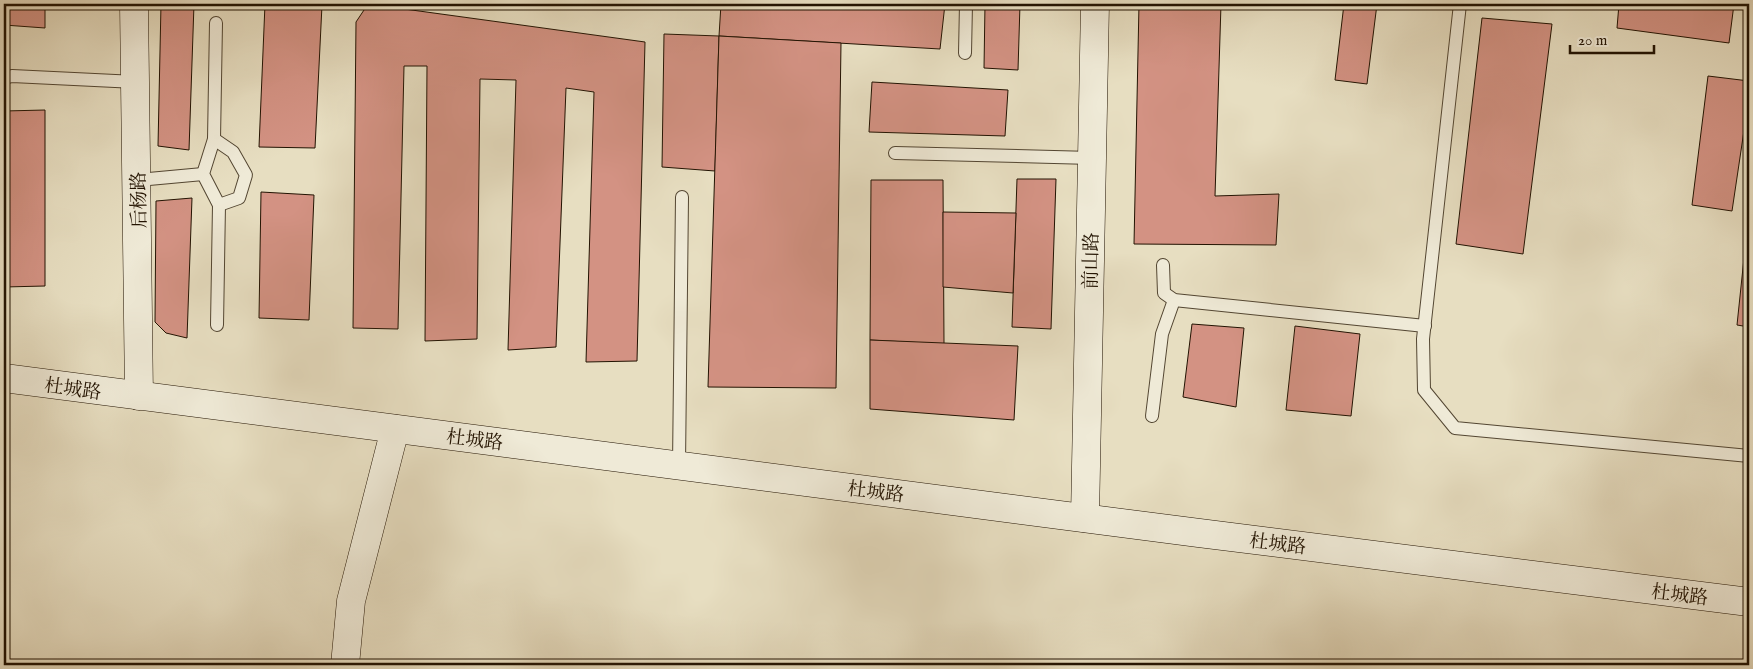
<svg xmlns="http://www.w3.org/2000/svg" width="1753" height="669" font-family="'IM FELL English','Noto Serif SC',serif">
<style>
.building{fill:#d39283;stroke:#221302}
.lines{fill:none;stroke-linecap:round;stroke-linejoin:round}
.lane-casing{stroke:#534632;stroke-width:14}
.secondary-casing{stroke:#221302;stroke-width:29}
.lane{stroke:#efead7;stroke-width:12}
.secondary{stroke:#efead7;stroke-width:28}
.labels{text-anchor:middle;stroke-width:4;stroke-linejoin:round;paint-order:stroke}
.street-label{font-size:19px;fill:#221302;stroke:#efead7}
</style>
<rect width="100%" height="100%" fill="#e7dec1"/>
<filter id="stains"><feTurbulence type="fractalNoise" baseFrequency=".004" numOctaves="4"/><feColorMatrix values="0 0 0 0 .2 0 0 0 0 .09 0 0 0 0 .02 0 0 0 .5 -.17"/></filter>
<radialGradient id="worn" r=".72"><stop offset=".6" stop-color="#630" stop-opacity="0"/><stop offset="1" stop-color="#630" stop-opacity=".3"/></radialGradient>
<!-- building -->
<g class="building">
<polygon points="4,4 45,4 45,28 4,25"/>
<polygon points="161,4 194,4 189,150 158,146"/>
<polygon points="265,4 322,5 315,148 259,147"/>
<polygon points="368,4 645,42 637,361 586,362 594,92 566,88 556,347 508,350 516,80 480,79 477,339 425,341 427,66 404,66 398,329 353,328 356,22"/>
<polygon points="721,4 945,4 940,49 719,36"/>
<polygon points="985,4 1020,4 1018,70 984,68"/>
<polygon points="1139,4 1221,4 1215,196 1279,194 1276,245 1134,244"/>
<polygon points="1344,4 1377,4 1367,84 1335,80"/>
<polygon points="1619,4 1734,4 1729,43 1617,28"/>
<polygon points="1482,18 1552,24 1523,254 1456,244"/>
<polygon points="664,34 719,36 715,171 662,167"/>
<polygon points="719,36 841,43 836,388 708,387"/>
<polygon points="1708,76 1749,81 1749,97 1732,211 1692,205"/>
<polygon points="872,82 1008,90 1005,136 869,132"/>
<polygon points="45,110 45,286 4,287 4,111"/>
<polygon points="1017,179 1056,179 1051,329 1012,327"/>
<polygon points="871,180 943,180 944,344 870,340"/>
<polygon points="261,192 314,195 309,320 259,318"/>
<polygon points="192,198 187,338 166,333 155,322 156,201"/>
<polygon points="943,212 1016,213 1013,293 943,287"/>
<polygon points="1744,258 1749,258 1749,327 1737,325"/>
<polygon points="1192,324 1244,328 1236,407 1183,397"/>
<polygon points="1295,326 1360,334 1351,416 1286,410"/>
<polygon points="870,340 1018,346 1014,420 870,409"/>
</g>
<g class="lines">
<defs>
<g id="lane">
<polyline points="1460,4 1423,339 1424,390 1455,428 1749,456"/>
<polyline points="216,23 214,139 203,174 219,205 217,325"/>
<polyline points="965,53 966,4"/>
<polyline points="4,78 12,76 136,82"/>
<polyline points="214,139 233,152 246,175 239,198 219,205"/>
<polyline points="895,153 1092,158"/>
<polyline points="138,180 203,174"/>
<polyline points="1163,265 1164,293 1174,300 1425,326"/>
<polyline points="1152,416 1162,334 1174,300"/>
<polyline points="679,465 682,197"/>
</g>
<g id="secondary">
<polyline points="134,4 139,396"/>
<polyline points="4,378 1199,533 1749,602"/>
<polyline points="1085,518 1095,4"/>
<polyline points="345,665 351,601 395,429"/>
</g>
</defs>
<!-- lane casing -->
<use href="#lane" class="lane-casing"/>
<!-- secondary casing -->
<use href="#secondary" class="secondary-casing"/>
<!-- lane -->
<use href="#lane" class="lane"/>
<!-- secondary -->
<use href="#secondary" class="secondary"/>
</g>
<g class="labels">
<!-- street labels -->
<g class="street-label">
<text transform="translate(138 200) rotate(-91)" y="7">后杨路</text>
<text transform="translate(1090 261) rotate(-89)" y="7">前山路</text>
<text transform="translate(73 388) rotate(8)" y="7">杜城路</text>
<text transform="translate(475 439) rotate(7)" y="7">杜城路</text>
<text transform="translate(876 491) rotate(7)" y="7">杜城路</text>
<text transform="translate(1278 543) rotate(7)" y="7">杜城路</text>
<text transform="translate(1680 594) rotate(7)" y="7">杜城路</text>
</g>
</g>
<!-- margin -->
<rect width="1753" height="669" fill="none" stroke="#e7dec1" stroke-width="20"/>
<rect x="5" y="5" width="1743" height="659" fill="none" stroke="#221302" stroke-width="2.5"/>
<rect x="10" y="10" width="1733" height="649" fill="none" stroke="#221302"/>
<!-- scale -->
<path d="M1570 45v8h84v-8" fill="none" stroke="#221302" stroke-width="2.5"/>
<text x="1578" y="45" font-size="15" fill="#221302" stroke="#efead7" stroke-width="4" paint-order="stroke">20 m</text>
<rect width="100%" height="100%" filter="url(#stains)"/>
<rect width="100%" height="100%" fill="url(#worn)"/>
</svg>
